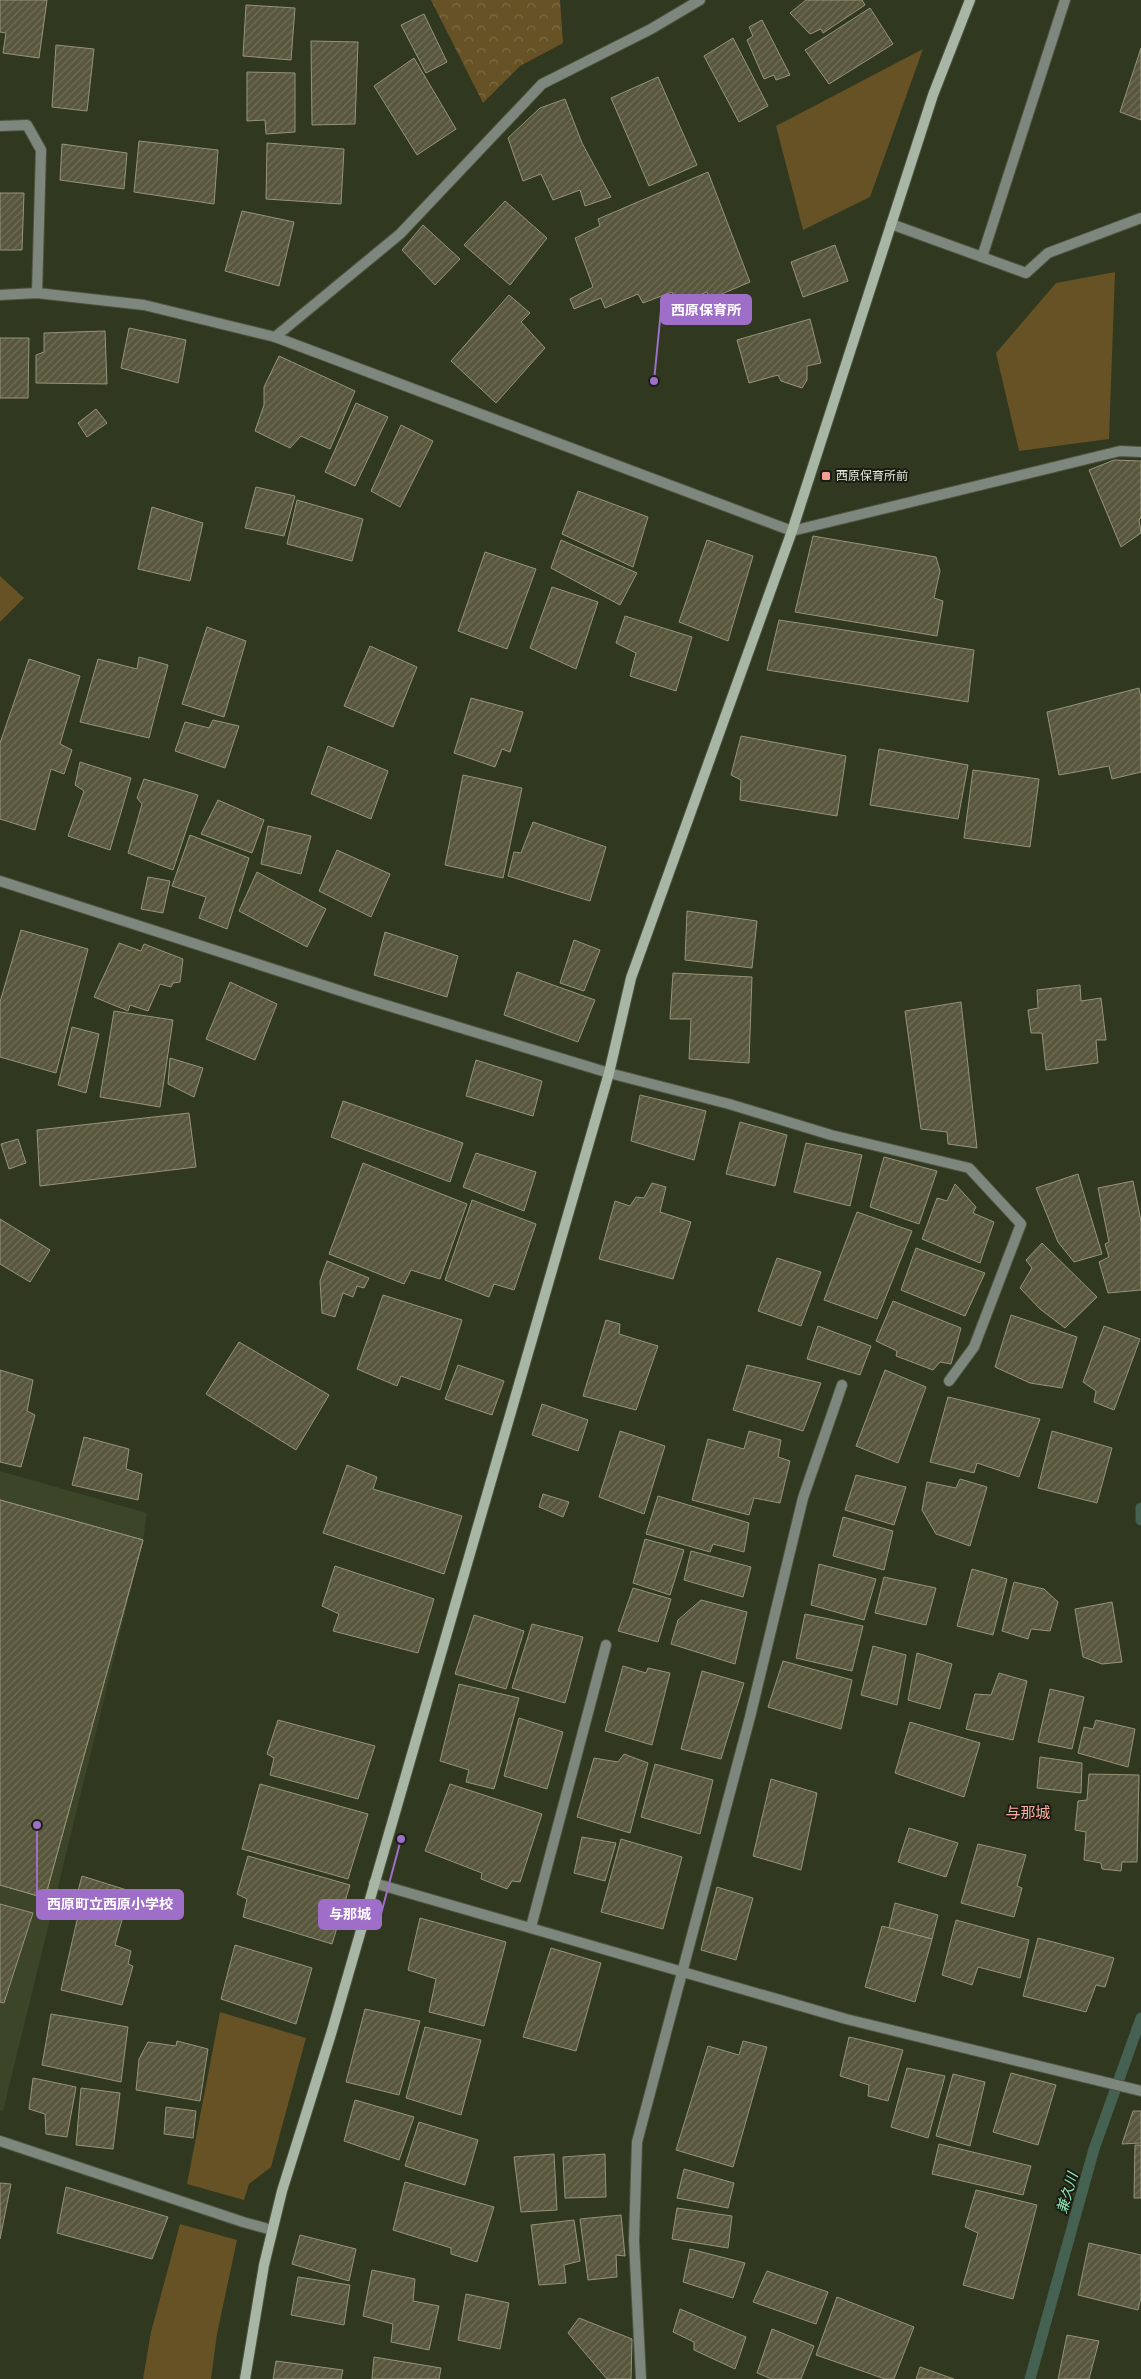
<svg xmlns="http://www.w3.org/2000/svg" width="1141" height="2379" font-family="'Fira Sans','Noto Sans JP',sans-serif">
<style>
.built{fill:#3c4527}
.grass{fill:#665225}
.forest{fill:url(#forest-crowns)}
.lines{fill:none;stroke-linecap:round;stroke-linejoin:round}
.stream{stroke:#446151;stroke-width:11}
.building{fill:url(#building-hatch);stroke:#969478}
.lane-casing{stroke:#4d543e;stroke-width:12}
.street-casing{stroke:#4d543e;stroke-width:12}
.secondary-casing{stroke:#4d543e;stroke-width:12}
.lane{stroke:#7e877d;stroke-width:10}
.street{stroke:#7e877d;stroke-width:10}
.secondary{stroke:#a8b6a6;stroke-width:10}
.poi-dot{fill:#f59c90;stroke:#1a1d13;stroke-width:2}
.labels{text-anchor:middle;stroke-width:4;stroke-linejoin:round;paint-order:stroke}
.poi-label{font-size:12px;fill:#e3e8da;stroke:#1a1d13;text-anchor:start}
.water-label{font-size:14px;font-style:italic;fill:#92e6ba;stroke:#1a1d13}
.quarter-label{font-size:15px;fill:#feab9f;stroke:#1a1d13}
.leader{fill:none;stroke:#9f6ec8;stroke-width:2}
.callout-dot{fill:#9f6ec8;stroke:#1a1d13;stroke-width:2}
.callout{fill:#9f6ec8;stroke:#9f6ec8;stroke-width:2}
.callout-label{font-size:14px;text-anchor:middle;font-weight:bold;fill:#fff}
</style>
<defs>
<pattern id="forest-crowns" width="20" height="18" patternUnits="userSpaceOnUse" patternTransform="scale(1.25)"><rect width="20" height="18" fill="#665225"/><path d="M2 6a3 3 0 1 1 6 0M12 15a3 3 0 1 1 6 0" fill="none" stroke="#7c6b44"/></pattern>
<pattern id="building-hatch" width="6" height="6" patternUnits="userSpaceOnUse" patternTransform="scale(1.25)"><rect width="6" height="6" fill="#58563c"/><path d="M-1 1l2-2M0 6l6-6M5 7l2-2" fill="none" stroke="#706e58"/></pattern>
</defs>
<rect width="100%" height="100%" fill="#303820"/>
<!-- built -->
<polygon class="built" points="0,1471 147,1513 143,1540 3,2111 0,2110"/>
<!-- grass -->
<g class="grass">
<polygon points="923,49 870,197 803,230 776,126"/>
<polygon points="1115,272 1109,439 1019,451 996,353 1056,283"/>
<polygon points="0,576 24,598 0,622"/>
<polygon points="220,2012 306,2038 271,2167 249,2184 244,2200 187,2184"/>
<polygon points="180,2224 237,2240 217,2334 211,2379 143,2379 151,2332"/>
</g>
<!-- forest -->
<polygon class="forest" points="431,0 560,0 563,43 520,66 483,103"/>
<g class="lines">
<!-- stream -->
<g class="stream">
<polyline points="1141,1508 1141,1520"/>
<polyline points="1030,2379 1094,2149 1141,2018"/>
</g>
</g>
<!-- building -->
<g class="building">
<polygon points="0,0 47,0 39,58 3,53 6,33 0,32"/>
<polygon points="806,0 862,0 865,5 823,33 821,29 810,34 790,13"/>
<polygon points="246,5 295,8 291,60 243,56"/>
<polygon points="870,8 893,44 829,84 805,50"/>
<polygon points="424,14 447,62 426,73 401,25"/>
<polygon points="762,20 790,75 776,80 774,75 764,79 747,40 753,36 749,27"/>
<polygon points="733,38 768,106 739,122 704,56"/>
<polygon points="311,41 358,42 355,124 312,125"/>
<polygon points="56,45 94,49 87,111 52,107"/>
<polygon points="1141,48 1141,120 1120,112"/>
<polygon points="414,58 456,129 417,155 374,86"/>
<polygon points="247,72 295,73 295,132 266,134 265,120 247,121"/>
<polygon points="658,77 697,165 649,186 611,98"/>
<polygon points="565,99 582,143 611,197 585,206 580,190 553,200 541,174 523,181 508,138 540,108"/>
<polygon points="139,141 218,150 214,204 134,192"/>
<polygon points="267,143 344,149 341,204 266,199"/>
<polygon points="62,144 127,153 124,189 60,180"/>
<polygon points="708,172 750,282 710,299 707,292 677,304 672,292 643,303 638,294 605,308 601,298 574,309 570,299 593,287 575,238 600,226 598,219"/>
<polygon points="0,193 24,193 22,250 0,250"/>
<polygon points="505,201 547,238 510,285 464,245"/>
<polygon points="242,211 294,222 279,286 225,271"/>
<polygon points="423,225 460,259 435,285 402,250"/>
<polygon points="835,245 848,281 803,297 791,262"/>
<polygon points="509,295 530,313 521,322 545,348 496,403 451,361"/>
<polygon points="810,319 821,363 807,366 807,380 802,388 781,381 778,375 749,383 737,340"/>
<polygon points="129,328 186,340 178,383 121,368"/>
<polygon points="105,331 107,384 36,383 36,355 44,352 44,333"/>
<polygon points="0,338 29,338 28,398 0,398"/>
<polygon points="279,356 355,391 330,449 301,436 290,448 255,431 264,405 264,387"/>
<polygon points="356,403 388,417 355,486 325,472"/>
<polygon points="96,409 107,423 87,437 78,423"/>
<polygon points="401,425 433,441 400,507 371,491"/>
<polygon points="1114,460 1141,461 1141,518 1139,520 1141,533 1121,547 1089,470"/>
<polygon points="256,487 295,496 284,536 245,528"/>
<polygon points="578,491 648,517 633,567 562,534"/>
<polygon points="297,500 363,519 352,561 287,544"/>
<polygon points="152,507 203,523 190,581 138,569"/>
<polygon points="813,536 936,557 940,571 934,598 943,601 937,636 795,612"/>
<polygon points="561,540 637,573 620,605 551,568"/>
<polygon points="707,540 753,556 728,641 679,622"/>
<polygon points="485,552 536,569 507,649 458,631"/>
<polygon points="552,587 598,602 576,669 530,648"/>
<polygon points="625,616 692,637 676,691 630,676 636,653 616,643"/>
<polygon points="779,620 974,650 968,702 767,670"/>
<polygon points="207,627 246,641 224,717 182,704"/>
<polygon points="370,646 417,667 393,727 344,706"/>
<polygon points="139,657 168,665 149,738 80,722 98,659 137,669"/>
<polygon points="29,659 80,676 60,744 72,750 64,774 51,769 35,830 0,819 0,743"/>
<polygon points="1139,688 1141,698 1141,772 1112,779 1109,766 1059,775 1047,712"/>
<polygon points="471,698 523,712 510,752 502,749 495,767 454,753"/>
<polygon points="213,720 239,726 225,768 175,751 185,722 209,728"/>
<polygon points="741,736 846,756 837,816 740,800 741,780 731,775"/>
<polygon points="328,746 388,771 371,819 311,794"/>
<polygon points="879,749 968,765 958,819 870,805"/>
<polygon points="80,762 131,778 110,850 68,836 84,791 75,785"/>
<polygon points="973,770 1039,779 1030,847 964,838"/>
<polygon points="463,775 522,788 503,878 445,865"/>
<polygon points="144,779 198,795 173,870 128,853 142,804 137,798"/>
<polygon points="218,800 264,820 252,853 201,834"/>
<polygon points="533,822 606,847 590,901 508,876 514,852 521,853"/>
<polygon points="268,826 311,836 301,874 261,864"/>
<polygon points="190,835 249,858 227,929 199,918 206,897 172,886"/>
<polygon points="337,850 390,874 371,917 319,891"/>
<polygon points="257,872 326,909 307,947 239,911"/>
<polygon points="148,877 170,881 163,913 141,909"/>
<polygon points="687,911 757,921 752,968 685,960"/>
<polygon points="21,930 88,949 56,1073 0,1057 0,1002"/>
<polygon points="385,932 458,956 447,997 374,975"/>
<polygon points="574,940 600,950 584,991 560,983"/>
<polygon points="119,943 141,951 144,944 183,959 180,982 173,983 171,987 160,984 148,1011 130,1005 128,1011 94,997"/>
<polygon points="517,972 595,1000 578,1042 504,1015"/>
<polygon points="673,973 752,977 749,1063 689,1059 691,1019 670,1019"/>
<polygon points="230,982 277,1004 255,1060 206,1039"/>
<polygon points="1080,985 1081,1001 1101,998 1106,1040 1096,1040 1098,1063 1046,1070 1042,1033 1031,1033 1028,1010 1038,1008 1037,990"/>
<polygon points="961,1002 977,1148 948,1144 947,1132 921,1129 905,1011"/>
<polygon points="114,1011 173,1020 160,1107 100,1097"/>
<polygon points="72,1027 99,1034 86,1093 58,1085"/>
<polygon points="170,1058 203,1068 194,1097 168,1084"/>
<polygon points="476,1060 542,1081 533,1116 466,1096"/>
<polygon points="640,1095 706,1111 694,1160 631,1141"/>
<polygon points="343,1101 463,1143 450,1182 331,1137"/>
<polygon points="189,1113 196,1167 40,1186 37,1130"/>
<polygon points="740,1122 787,1135 775,1186 726,1174"/>
<polygon points="18,1139 26,1163 9,1169 1,1144"/>
<polygon points="806,1143 862,1155 850,1206 794,1192"/>
<polygon points="476,1153 536,1172 524,1211 463,1187"/>
<polygon points="884,1157 937,1171 919,1224 870,1207"/>
<polygon points="363,1163 467,1204 440,1279 411,1270 404,1284 329,1254"/>
<polygon points="1078,1174 1102,1254 1074,1262 1058,1242 1036,1188"/>
<polygon points="1133,1181 1141,1221 1141,1290 1108,1293 1099,1262 1109,1257 1105,1244 1109,1242 1098,1188"/>
<polygon points="652,1183 666,1187 660,1212 691,1222 673,1279 599,1259 615,1201 630,1206 636,1197 644,1198"/>
<polygon points="955,1184 976,1207 973,1213 994,1222 980,1263 922,1239 937,1198 947,1201"/>
<polygon points="472,1200 536,1224 514,1290 494,1284 489,1297 445,1280"/>
<polygon points="857,1212 912,1231 877,1319 824,1300"/>
<polygon points="0,1219 50,1250 30,1282 0,1264"/>
<polygon points="1042,1243 1097,1297 1065,1328 1040,1309 1020,1288 1032,1268 1026,1260"/>
<polygon points="916,1248 985,1273 965,1316 901,1290"/>
<polygon points="777,1258 821,1272 801,1326 758,1311"/>
<polygon points="327,1261 369,1278 364,1288 357,1286 353,1297 343,1293 335,1317 322,1313 320,1281"/>
<polygon points="383,1295 462,1320 440,1390 401,1376 397,1386 357,1369"/>
<polygon points="893,1301 961,1328 951,1364 940,1362 933,1370 896,1356 897,1351 876,1341"/>
<polygon points="1011,1315 1077,1337 1062,1388 1030,1383 995,1367"/>
<polygon points="606,1320 620,1324 619,1334 658,1346 636,1410 583,1396"/>
<polygon points="818,1326 871,1346 860,1375 807,1359"/>
<polygon points="1104,1326 1140,1339 1114,1410 1094,1402 1096,1391 1083,1382"/>
<polygon points="239,1342 329,1395 296,1450 206,1394"/>
<polygon points="458,1365 504,1381 492,1415 445,1399"/>
<polygon points="747,1365 821,1383 803,1431 733,1410"/>
<polygon points="0,1370 33,1380 27,1411 35,1415 21,1467 0,1462"/>
<polygon points="885,1370 926,1387 898,1463 856,1446"/>
<polygon points="948,1397 1040,1419 1019,1477 977,1463 974,1473 930,1462"/>
<polygon points="542,1404 588,1420 578,1451 532,1435"/>
<polygon points="620,1431 665,1446 644,1514 599,1497"/>
<polygon points="749,1431 781,1440 778,1457 790,1461 780,1503 754,1498 749,1515 692,1500 708,1439 744,1449"/>
<polygon points="1052,1431 1112,1448 1097,1503 1038,1488"/>
<polygon points="84,1437 129,1449 126,1469 142,1474 138,1500 72,1485"/>
<polygon points="347,1465 377,1477 373,1489 462,1516 444,1574 323,1533"/>
<polygon points="856,1475 906,1487 894,1525 845,1510"/>
<polygon points="960,1479 987,1487 970,1546 936,1534 922,1510 927,1482 956,1488"/>
<polygon points="543,1494 569,1502 563,1517 539,1507"/>
<polygon points="658,1496 749,1523 744,1552 713,1544 710,1552 646,1534"/>
<polygon points="0,1500 143,1540 45,1898 0,1885 0,1779 15,1725 0,1721 0,1690 22,1696 53,1581 0,1568"/>
<polygon points="0,1500 143,1540 45,1898 0,1885"/>
<polygon points="843,1517 893,1531 884,1570 833,1556"/>
<polygon points="645,1539 684,1550 670,1595 633,1583"/>
<polygon points="691,1551 751,1567 743,1597 684,1580"/>
<polygon points="819,1564 876,1579 864,1620 811,1605"/>
<polygon points="335,1566 434,1599 418,1653 333,1631 339,1614 322,1606"/>
<polygon points="972,1569 1007,1579 993,1635 957,1626"/>
<polygon points="884,1577 936,1588 926,1625 875,1613"/>
<polygon points="1014,1582 1044,1589 1058,1602 1050,1631 1031,1629 1028,1639 1002,1631"/>
<polygon points="633,1588 671,1599 658,1642 618,1631"/>
<polygon points="701,1600 747,1612 735,1664 671,1644 678,1620"/>
<polygon points="1112,1602 1122,1662 1102,1664 1083,1657 1075,1609"/>
<polygon points="805,1614 863,1626 852,1671 796,1658"/>
<polygon points="474,1615 524,1631 506,1689 455,1674"/>
<polygon points="532,1624 583,1637 565,1703 512,1688"/>
<polygon points="873,1646 906,1655 897,1705 861,1695"/>
<polygon points="917,1653 952,1664 940,1709 908,1700"/>
<polygon points="783,1661 852,1680 841,1729 768,1707"/>
<polygon points="623,1666 646,1673 648,1668 670,1673 652,1745 605,1731"/>
<polygon points="702,1671 744,1683 721,1759 681,1749"/>
<polygon points="999,1673 1027,1681 1013,1740 966,1729 975,1694 991,1695"/>
<polygon points="459,1684 519,1698 494,1789 466,1782 469,1770 440,1761"/>
<polygon points="1050,1689 1084,1697 1072,1749 1038,1742"/>
<polygon points="519,1718 563,1732 547,1789 504,1776"/>
<polygon points="278,1720 375,1746 358,1799 270,1775 274,1758 267,1754"/>
<polygon points="1096,1720 1135,1729 1128,1767 1078,1753 1084,1727 1093,1729"/>
<polygon points="910,1722 980,1743 964,1797 895,1773"/>
<polygon points="624,1754 648,1763 630,1833 577,1817 594,1758 618,1762"/>
<polygon points="1040,1757 1082,1763 1081,1793 1037,1788"/>
<polygon points="655,1764 713,1780 700,1834 641,1817"/>
<polygon points="1089,1774 1139,1775 1137,1862 1122,1862 1121,1871 1102,1869 1101,1863 1084,1860 1086,1832 1075,1830 1078,1801 1087,1800"/>
<polygon points="771,1779 817,1793 801,1870 753,1856"/>
<polygon points="260,1784 368,1814 348,1879 242,1849"/>
<polygon points="450,1784 542,1814 520,1882 512,1881 507,1889 481,1879 482,1873 425,1851"/>
<polygon points="909,1828 958,1843 946,1877 898,1862"/>
<polygon points="582,1837 616,1843 605,1881 574,1873"/>
<polygon points="621,1839 682,1857 663,1929 601,1912"/>
<polygon points="978,1844 1026,1855 1017,1886 1022,1888 1014,1917 961,1903"/>
<polygon points="248,1856 350,1885 332,1944 243,1917 247,1899 237,1894"/>
<polygon points="82,1876 130,1891 115,1945 131,1951 128,1964 133,1966 122,2005 61,1990 78,1916 72,1913"/>
<polygon points="717,1887 753,1898 736,1960 701,1950"/>
<polygon points="895,1903 938,1915 932,1939 889,1928"/>
<polygon points="0,1904 33,1913 4,2003 0,2002"/>
<polygon points="420,1918 506,1942 484,2026 429,2012 436,1979 408,1970"/>
<polygon points="956,1920 1029,1940 1020,1978 978,1967 972,1985 942,1975"/>
<polygon points="882,1926 932,1939 915,2002 865,1987"/>
<polygon points="1038,1938 1114,1958 1105,1987 1096,1985 1086,2012 1023,1996"/>
<polygon points="235,1945 312,1968 296,2024 221,1999"/>
<polygon points="551,1948 601,1963 576,2051 523,2037"/>
<polygon points="365,2009 420,2021 399,2095 346,2082"/>
<polygon points="51,2014 128,2027 121,2082 42,2065"/>
<polygon points="425,2027 481,2040 461,2115 406,2098"/>
<polygon points="849,2037 903,2050 888,2101 868,2096 869,2085 840,2076"/>
<polygon points="177,2041 208,2049 200,2101 136,2090 139,2059 148,2042 176,2046"/>
<polygon points="743,2041 767,2047 733,2167 676,2150 708,2046 739,2055"/>
<polygon points="907,2068 945,2076 928,2138 891,2127"/>
<polygon points="1011,2073 1056,2085 1038,2145 993,2132"/>
<polygon points="953,2074 985,2082 970,2146 936,2136"/>
<polygon points="33,2078 76,2087 67,2137 46,2134 45,2114 29,2109"/>
<polygon points="81,2088 120,2093 113,2149 76,2145"/>
<polygon points="355,2100 414,2117 399,2160 344,2141"/>
<polygon points="166,2107 196,2111 193,2138 164,2134"/>
<polygon points="1133,2111 1141,2111 1141,2143 1122,2144"/>
<polygon points="419,2122 478,2140 465,2185 405,2166"/>
<polygon points="939,2144 1031,2166 1023,2195 932,2174"/>
<polygon points="1135,2145 1141,2145 1141,2198 1134,2198"/>
<polygon points="554,2154 557,2210 521,2212 514,2157"/>
<polygon points="605,2154 606,2197 565,2198 563,2157"/>
<polygon points="684,2169 734,2183 728,2208 677,2198"/>
<polygon points="405,2182 494,2207 477,2262 451,2254 451,2248 393,2230"/>
<polygon points="0,2183 11,2184 0,2239"/>
<polygon points="66,2187 168,2217 152,2259 57,2233"/>
<polygon points="976,2190 1037,2205 1013,2299 963,2285 978,2233 965,2227"/>
<polygon points="677,2208 732,2216 728,2248 672,2239"/>
<polygon points="621,2215 625,2256 616,2255 617,2277 588,2280 580,2219"/>
<polygon points="574,2220 580,2261 564,2265 566,2283 539,2285 531,2225"/>
<polygon points="300,2235 356,2249 349,2281 292,2264"/>
<polygon points="1089,2243 1141,2255 1141,2297 1138,2310 1078,2295"/>
<polygon points="690,2249 745,2263 733,2298 683,2282"/>
<polygon points="372,2270 415,2279 413,2301 439,2306 429,2350 391,2342 393,2324 363,2316"/>
<polygon points="767,2271 828,2292 816,2324 753,2302"/>
<polygon points="298,2277 350,2285 344,2325 291,2315"/>
<polygon points="466,2294 509,2303 500,2349 458,2340"/>
<polygon points="837,2297 914,2327 894,2379 885,2379 816,2355"/>
<polygon points="680,2309 746,2337 735,2369 694,2350 694,2342 673,2332"/>
<polygon points="579,2318 632,2339 631,2379 607,2379 568,2333"/>
<polygon points="772,2329 814,2346 801,2379 772,2379 757,2373"/>
<polygon points="1067,2335 1099,2341 1089,2379 1058,2379"/>
<polygon points="374,2357 441,2368 439,2379 372,2379"/>
<polygon points="276,2361 343,2370 341,2379 273,2379"/>
<polygon points="920,2367 954,2379 916,2379"/>
</g>
<g class="lines">
<defs>
<g id="lane">
<polyline points="891,224 1026,273 1048,253 1141,218"/>
<polyline points="982,257 1065,0"/>
</g>
<g id="street">
<polyline points="0,126 27,125 41,150 37,293"/>
<polyline points="0,295 37,293 144,305 275,337 792,531 1120,451 1141,452"/>
<polyline points="275,337 400,234 542,84 651,29 700,0"/>
<polyline points="0,881 366,999 609,1073 729,1104 831,1135 969,1168 1021,1224 974,1347 949,1381"/>
<polyline points="374,1883 846,2019 1141,2091"/>
<polyline points="531,1927 606,1645"/>
<polyline points="0,2141 243,2222 272,2230"/>
<polyline points="641,2379 634,2241 637,2142 750,1717 803,1498 842,1385"/>
</g>
<polyline id="secondary" points="245,2379 264,2265 282,2191 331,2034 609,1073 631,978 792,531 933,95 970,0"/>
</defs>
<!-- lane casing -->
<use href="#lane" class="lane-casing"/>
<!-- street casing -->
<use href="#street" class="street-casing"/>
<!-- secondary casing -->
<use href="#secondary" class="secondary-casing"/>
<!-- lane -->
<use href="#lane" class="lane"/>
<!-- street -->
<use href="#street" class="street"/>
<!-- secondary -->
<use href="#secondary" class="secondary"/>
</g>
<!-- markers -->
<rect class="poi-dot" x="821" y="471" width="10" height="10" rx="2.5"/>
<g class="labels">
<!-- poi labels -->
<g class="poi-label">
<text x="836" y="480">西原保育所前</text>
</g>
<!-- water labels -->
<g class="water-label">
<text transform="translate(1067 2193) rotate(-74)" y="5">兼久川</text>
</g>
<!-- quarter labels -->
<g class="quarter-label">
<text x="1028" y="1818">与那城</text>
</g>
</g>
<!-- callouts -->
<path class="leader" d="M654 381L661 310M37 1825L37 1904M401 1839L381 1914"/>
<g class="callout-dot">
<circle cx="654" cy="381" r="5"/>
<circle cx="37" cy="1825" r="5"/>
<circle cx="401" cy="1839" r="5"/>
</g>
<g class="callout">
<rect x="661" y="295" width="90" height="29" rx="5"/>
<rect x="37" y="1890" width="146" height="29" rx="5"/>
<rect x="319" y="1900" width="62" height="29" rx="5"/>
</g>
<g class="callout-label">
<text x="706" y="315">西原保育所</text>
<text x="110" y="1909">西原町立西原小学校</text>
<text x="350" y="1919">与那城</text>
</g>
</svg>
